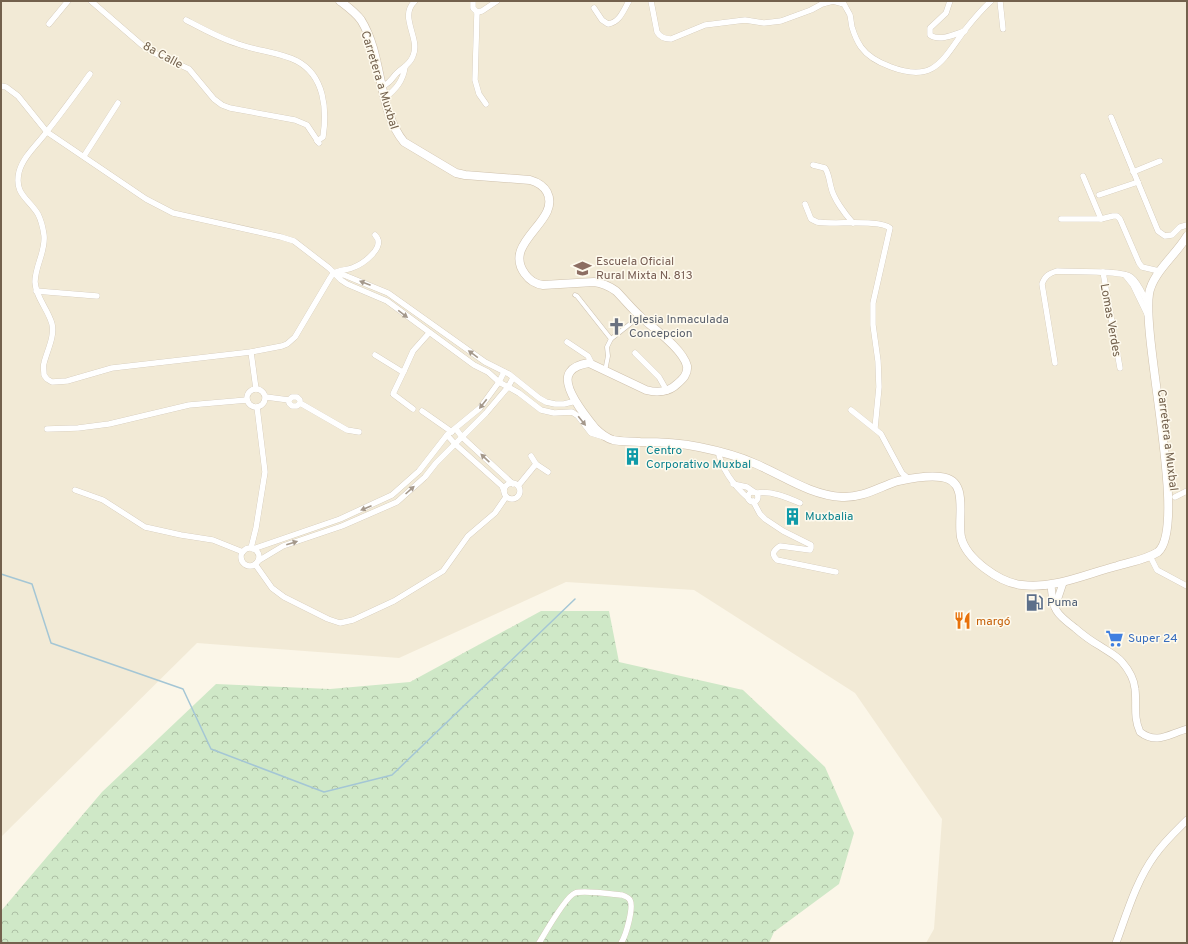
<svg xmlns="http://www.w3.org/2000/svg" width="1188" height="944" font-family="Overpass,sans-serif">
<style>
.residential{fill:#f2ead6}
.forest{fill:url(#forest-crowns)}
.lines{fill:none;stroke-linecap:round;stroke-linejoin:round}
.stream{stroke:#a4c6d5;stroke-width:1.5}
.pedestrian-casing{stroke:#ccc0ae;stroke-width:5}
.minor-casing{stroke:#ccc0ae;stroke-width:6}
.tertiary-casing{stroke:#ccc0ae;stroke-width:8}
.secondary-casing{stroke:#cfc1ac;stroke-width:9}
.pedestrian{stroke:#fff;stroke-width:4}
.minor{stroke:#fff;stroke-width:5.5}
.tertiary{stroke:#fff;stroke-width:7}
.secondary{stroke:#fff;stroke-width:8}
.oneway{fill:#a4988b}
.labels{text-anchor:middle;stroke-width:3;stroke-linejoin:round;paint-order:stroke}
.street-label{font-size:12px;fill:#73614d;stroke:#fefaee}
.education-label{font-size:12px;fill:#785e54;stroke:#fefaee;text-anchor:start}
.worship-label{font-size:12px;fill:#5b616d;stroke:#fefaee;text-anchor:start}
.culture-label{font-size:12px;fill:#0d838f;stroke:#fefaee;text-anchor:start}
.service-label{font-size:12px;fill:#4e5e75;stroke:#fefaee;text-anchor:start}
.food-label{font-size:12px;fill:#c56008;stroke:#fefaee;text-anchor:start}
.shop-label{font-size:12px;fill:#366cbe;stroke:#fefaee;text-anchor:start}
</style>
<defs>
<pattern id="forest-crowns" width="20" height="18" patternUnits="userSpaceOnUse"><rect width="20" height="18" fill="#cfe8c7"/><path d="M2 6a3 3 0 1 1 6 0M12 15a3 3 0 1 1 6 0" fill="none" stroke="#acbfa4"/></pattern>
</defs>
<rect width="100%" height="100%" fill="#fbf6e8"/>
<!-- residential -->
<polygon class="residential" points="1,1 1187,1 1187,943 926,943 934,929 942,819 855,693 694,590 566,582 399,658 197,643 1,837"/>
<!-- forest -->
<polygon class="forest" points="541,611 609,611 619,662 743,690 825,767 854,833 839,884 774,932 769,943 1,943 1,911 102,792 216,684 330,689 410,682"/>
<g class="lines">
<!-- stream -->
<polyline class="stream" points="1,574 32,584 51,643 183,689 211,749 324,792 392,775 575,599"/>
<defs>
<g id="pedestrian">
<polyline points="575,295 577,296 611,339"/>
<polyline points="605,371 608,356 607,347 611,339 640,316"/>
</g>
<g id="minor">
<polyline points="91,1 143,46 154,53 189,69 214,99 222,105 230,108 295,120 307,125 319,143"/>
<polyline points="473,1 473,8 477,12 482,11 497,1"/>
<path d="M651,1L657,32C660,37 665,39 671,39L705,25L745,20L764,23L781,21L811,10L822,4L833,1L844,4C846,8 848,11 850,15C851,19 851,23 852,27C854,34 857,41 861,47C868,57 880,63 891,67C934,83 942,61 964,31C972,21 981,10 991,1"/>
<path d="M950,1L946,13L930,28V35C940,42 955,34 965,31"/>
<polyline points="1000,1 1003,29"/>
<path d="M594,8L602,20L608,24C620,22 623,11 629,1"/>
<polyline points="477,12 475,80 479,94 486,104"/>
<path d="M186,20C203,29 219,38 238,44C257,51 279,52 297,61C325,76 327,110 323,137L317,141"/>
<polyline points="49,24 68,1"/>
<path d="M90,74C76,93 63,111 48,130C39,143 23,156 19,172C14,194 28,198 38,214C41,220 43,228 44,235C46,251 35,266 35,282C36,298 48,309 52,324C55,336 47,351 44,363C43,366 44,371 44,375L47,379L52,382L67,381L112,368L251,352L282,346L287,344L295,337L330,278C331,276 332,275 334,273C339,270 347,270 352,268C363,264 387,247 375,235"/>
<polyline points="1,86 6,87 18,96 47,132 146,199 173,213 281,237 294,241 329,268 341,280 347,284 387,301 474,365 488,372 499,382 519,393 541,410 554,413 572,412 578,416 591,433 604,437"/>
<path d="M383,86C393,81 391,78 398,72C404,67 410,64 413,56C421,38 398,17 415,1"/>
<path d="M385,98C396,89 403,81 405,67"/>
<polyline points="1111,117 1158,231 1165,236 1172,235 1180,227 1187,225"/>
<polyline points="84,156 118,103"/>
<path d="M813,165L825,168C829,174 829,180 831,187C833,198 845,214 853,223"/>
<polyline points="1133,172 1160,161"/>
<polyline points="1083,176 1101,219"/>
<polyline points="1099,195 1138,182"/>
<path d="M805,204L811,219L817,222C832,225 880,219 890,228L873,303V325L878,361L879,387L875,428"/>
<polyline points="1061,219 1101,219 1113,216 1117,216 1120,219 1139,263 1142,267 1159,271"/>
<polyline points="1103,272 1120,368"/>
<polyline points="337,274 344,275 388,293 485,362 509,374 539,398 546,402 555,404 564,404 576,401"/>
<polyline points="1125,275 1133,285 1148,316"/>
<polyline points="36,291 97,296"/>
<polyline points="567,342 588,356 592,364"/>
<polyline points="251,352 256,389"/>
<polyline points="635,353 659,377 667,391"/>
<polyline points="375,355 401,371 404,371 413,351 429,333"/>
<path d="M1055,363L1042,284C1045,276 1048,274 1057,271C1070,272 1123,270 1131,277C1139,283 1143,295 1148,304"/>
<polyline points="404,371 393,394 413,409"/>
<circle cx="256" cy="398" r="9"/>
<polyline points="266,397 289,400"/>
<polyline points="300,403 297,406 292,406 289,403 289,400 292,397 297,397 300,400 300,403 347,430 359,432"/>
<polyline points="851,410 881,434 902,473 909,479"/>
<polyline points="422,411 452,432"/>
<polyline points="47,429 78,428 109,424 189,405 247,400"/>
<polyline points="456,429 462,437 513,484"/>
<polyline points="447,435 455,444 502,486 504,491"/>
<path d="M718,451C722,470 734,486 749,499"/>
<polyline points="536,464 548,472"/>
<circle cx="512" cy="491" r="8"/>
<polyline points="733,484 747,487 754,492"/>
<polyline points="518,486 536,464 531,456"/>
<polyline points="75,490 103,500 145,527 181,535 213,540 243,552"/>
<circle cx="753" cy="497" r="5"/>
<path d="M757,493C772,491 786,497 800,503"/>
<polyline points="1175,497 1187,491"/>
<path d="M753,501L760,514L765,519L783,531L811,545V548L810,550L780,546C773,551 771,554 777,560L836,572"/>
<polyline points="251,548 256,528 265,472 257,407"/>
<circle cx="250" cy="557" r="9"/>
<polyline points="253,549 340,519 392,495 419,471 447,435 480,408 499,382 504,372"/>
<polyline points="1150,556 1157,570 1187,586"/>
<polyline points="258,561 283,546 342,526 397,502 425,477 436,463 486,413 508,387 513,378"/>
<polyline points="255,564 272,588 284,597 328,619 340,623 353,620 394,601 443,571 468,536 495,513 506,497"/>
<path d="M539,943C545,933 566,896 575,893C584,890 611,894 622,895C625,896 628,897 630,900C634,907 626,936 621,943"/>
</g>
<g id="tertiary">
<path d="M1051,585C1053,610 1055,613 1075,628C1083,635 1091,641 1100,646C1107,651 1116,655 1122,662C1129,670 1134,679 1135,689C1137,704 1133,717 1140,732C1157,745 1169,734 1187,729"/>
<polyline points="1055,607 1063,583"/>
<path d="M1116,943C1127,913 1136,881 1155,855C1164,842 1176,831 1187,820"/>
</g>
<path id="secondary" d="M340,1C348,7 355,12 361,20C384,57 377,109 404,142L456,173L465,175L530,180C537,182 543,185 547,192C562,221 501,242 525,274C530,281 535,284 543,285L594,282C602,283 609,286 616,291C624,299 632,309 641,317C653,328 683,349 687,366C688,374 683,379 677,384C669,392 657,393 646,390L589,363C582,364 574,366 570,372C560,385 586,417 595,428C600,433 606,438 613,440C621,442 631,441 640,442C659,442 680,443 699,447C719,451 738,456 756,464C784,476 810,495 842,497C863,498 879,487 898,481C912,478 928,475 941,477C970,480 957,517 961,537C966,559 1000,583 1022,585C1055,589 1086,574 1117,566C1130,562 1145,560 1158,552C1188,526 1142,342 1149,294C1152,273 1176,255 1187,236"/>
</defs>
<!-- pedestrian casing -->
<use href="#pedestrian" class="pedestrian-casing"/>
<!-- minor casing -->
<use href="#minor" class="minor-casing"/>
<!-- tertiary casing -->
<use href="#tertiary" class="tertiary-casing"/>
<!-- secondary casing -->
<use href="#secondary" class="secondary-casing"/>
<!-- pedestrian -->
<use href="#pedestrian" class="pedestrian"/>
<!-- minor -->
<use href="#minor" class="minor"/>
<!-- tertiary -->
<use href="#tertiary" class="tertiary"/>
<!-- secondary -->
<use href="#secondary" class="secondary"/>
</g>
<!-- one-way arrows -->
<defs><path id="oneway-solid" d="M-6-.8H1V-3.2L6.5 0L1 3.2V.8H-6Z"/></defs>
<g class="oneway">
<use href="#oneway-solid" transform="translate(365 283) rotate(-159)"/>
<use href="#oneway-solid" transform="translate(403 314) rotate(37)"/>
<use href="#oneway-solid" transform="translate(473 354) rotate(-144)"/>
<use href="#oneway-solid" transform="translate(483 404) rotate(128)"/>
<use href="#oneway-solid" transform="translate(582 421) rotate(51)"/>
<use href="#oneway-solid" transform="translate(485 458) rotate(-137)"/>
<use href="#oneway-solid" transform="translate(410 490) rotate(-42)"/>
<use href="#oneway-solid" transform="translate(366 508) rotate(157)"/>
<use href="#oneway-solid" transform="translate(292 543) rotate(-17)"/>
</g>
<!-- icons -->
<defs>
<symbol id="school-bare" viewBox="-9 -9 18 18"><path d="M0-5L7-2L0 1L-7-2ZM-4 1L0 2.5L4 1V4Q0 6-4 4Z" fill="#8d6e63" stroke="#fefaee" stroke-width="2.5" paint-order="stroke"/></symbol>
<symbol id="church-bare" viewBox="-9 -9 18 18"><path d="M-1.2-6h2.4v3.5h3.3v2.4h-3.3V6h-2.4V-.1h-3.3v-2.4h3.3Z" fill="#6b7280" stroke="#fefaee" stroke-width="2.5" paint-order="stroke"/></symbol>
<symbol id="building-bare" viewBox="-9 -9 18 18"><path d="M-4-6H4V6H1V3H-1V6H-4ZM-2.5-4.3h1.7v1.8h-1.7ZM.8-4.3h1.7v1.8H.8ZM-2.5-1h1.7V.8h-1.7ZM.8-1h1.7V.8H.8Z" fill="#0f9aa8" stroke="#fefaee" stroke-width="2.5" paint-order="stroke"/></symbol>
<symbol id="fuel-bare" viewBox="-9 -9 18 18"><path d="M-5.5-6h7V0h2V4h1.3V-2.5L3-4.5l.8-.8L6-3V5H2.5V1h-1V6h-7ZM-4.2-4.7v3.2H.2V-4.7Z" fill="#5c6f8a" stroke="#fefaee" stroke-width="2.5" paint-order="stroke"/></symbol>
<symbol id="restaurant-bare" viewBox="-9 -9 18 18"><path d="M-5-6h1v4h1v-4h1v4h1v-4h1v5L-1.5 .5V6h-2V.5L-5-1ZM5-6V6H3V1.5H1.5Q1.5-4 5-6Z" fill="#e8710a" stroke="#fefaee" stroke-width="2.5" paint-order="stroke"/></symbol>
<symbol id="supermarket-bare" viewBox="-9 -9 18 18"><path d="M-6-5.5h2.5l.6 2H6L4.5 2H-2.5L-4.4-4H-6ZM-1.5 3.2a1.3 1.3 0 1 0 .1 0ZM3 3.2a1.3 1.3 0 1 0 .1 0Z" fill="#3f7fe0" stroke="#fefaee" stroke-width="2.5" paint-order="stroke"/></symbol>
</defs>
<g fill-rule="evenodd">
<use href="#school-bare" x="570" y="256" width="25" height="25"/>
<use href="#church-bare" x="604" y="314" width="25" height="25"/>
<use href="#building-bare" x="620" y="444" width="25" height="25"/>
<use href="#building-bare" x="780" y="504" width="25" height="25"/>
<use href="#fuel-bare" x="1022" y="590" width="25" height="25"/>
<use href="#restaurant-bare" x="950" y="608" width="25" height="25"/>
<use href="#supermarket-bare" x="1102" y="626" width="25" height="25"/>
</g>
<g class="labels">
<!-- street labels -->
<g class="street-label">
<text transform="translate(163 55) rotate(28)" y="4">8a Calle</text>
<text transform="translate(380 80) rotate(73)" y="4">Carretera a Muxbal</text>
<text transform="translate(1111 320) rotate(80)" y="4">Lomas Verdes</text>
<text transform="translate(1168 440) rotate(83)" y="4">Carretera a Muxbal</text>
</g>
<!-- education labels -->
<g class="education-label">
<text x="596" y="265">Escuela Oficial<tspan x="596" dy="14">Rural Mixta N. 813</tspan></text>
</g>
<!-- worship labels -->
<g class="worship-label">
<text x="629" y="323">Iglesia Inmaculada<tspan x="629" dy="14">Concepcion</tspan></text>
</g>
<!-- culture labels -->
<g class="culture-label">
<text x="646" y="454">Centro<tspan x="646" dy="14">Corporativo Muxbal</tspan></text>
<text x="805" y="520">Muxbalia</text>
</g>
<!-- service labels -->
<g class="service-label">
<text x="1047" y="606">Puma</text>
</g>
<!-- food labels -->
<g class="food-label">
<text x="976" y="625">margó</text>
</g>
<!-- shop labels -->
<g class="shop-label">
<text x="1128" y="642">Super 24</text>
</g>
</g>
<!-- border -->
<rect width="1188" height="944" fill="none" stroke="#73614d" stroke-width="4"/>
</svg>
